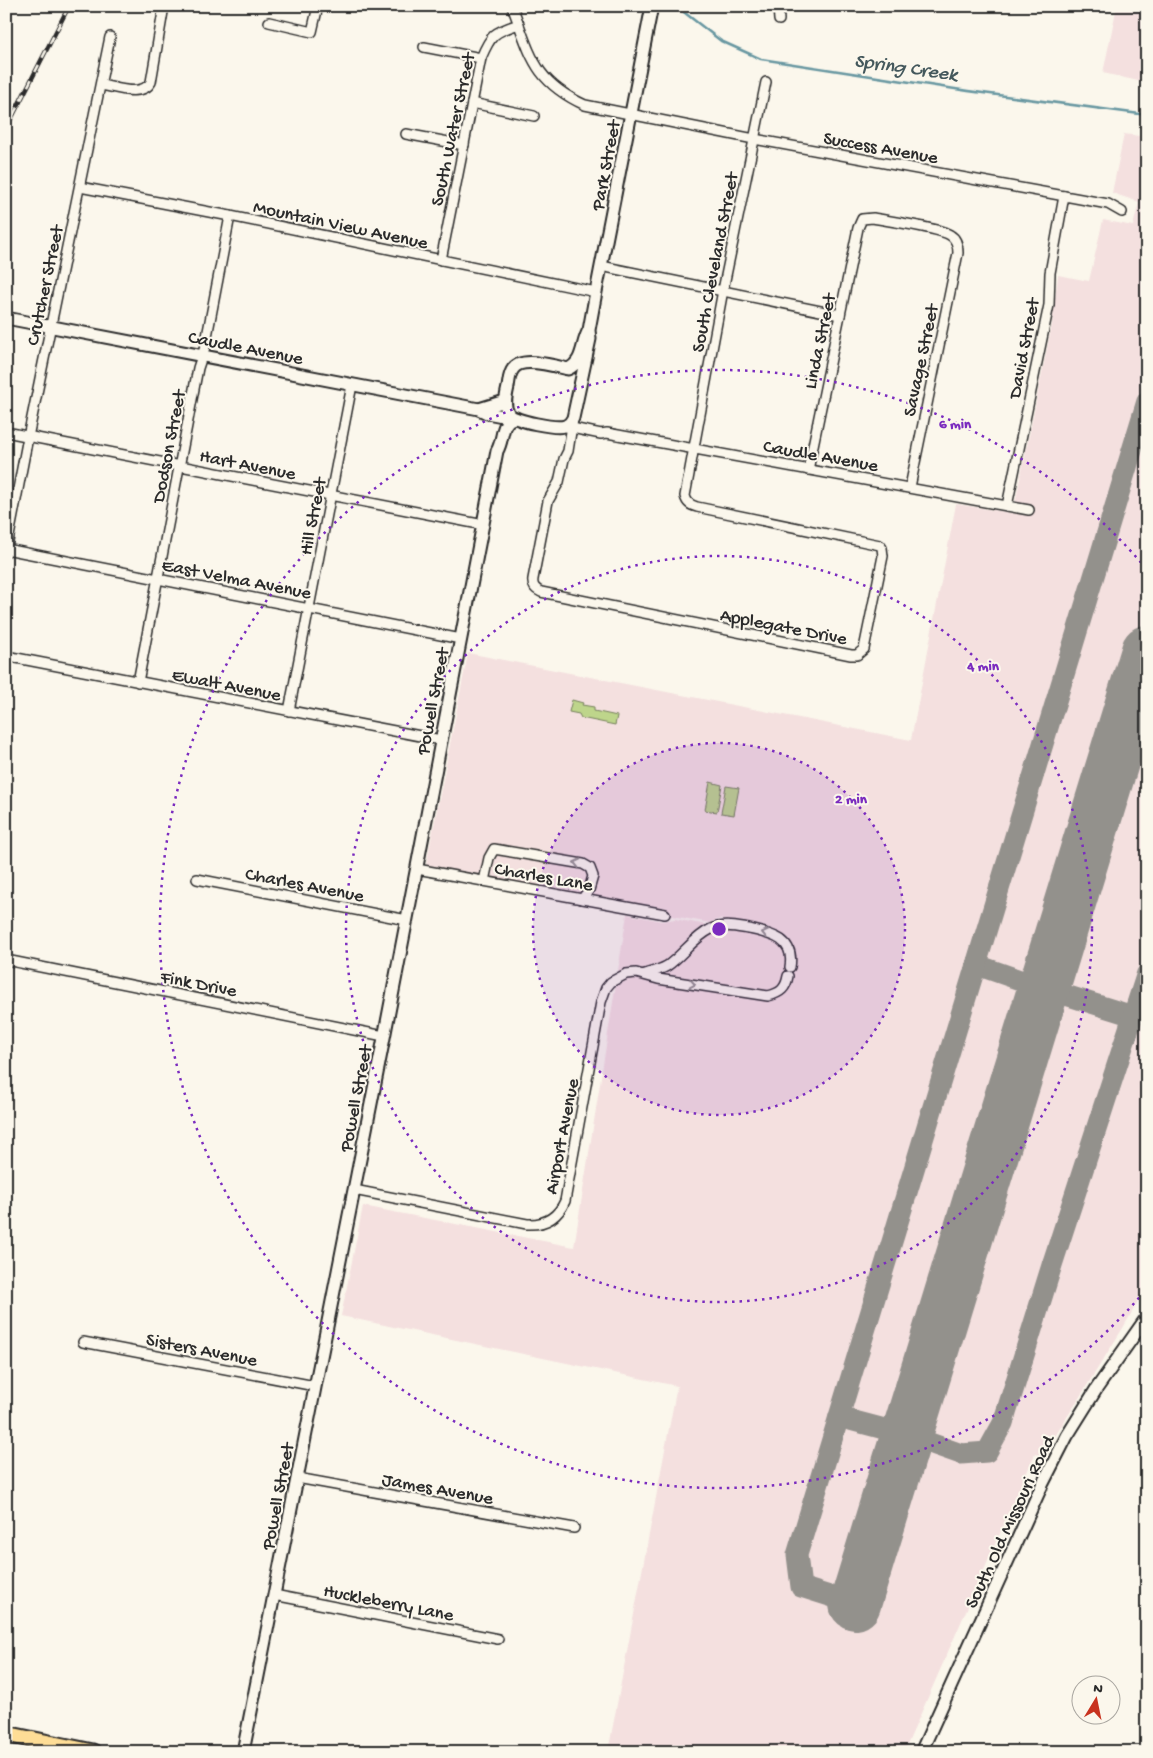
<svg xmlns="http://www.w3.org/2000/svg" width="1153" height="1758" viewBox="0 0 1153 1758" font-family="'Gochi Hand',sans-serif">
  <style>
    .built { fill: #f4e0df }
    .green { fill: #bed58b; stroke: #74805b }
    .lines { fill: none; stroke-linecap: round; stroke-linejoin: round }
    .stream { stroke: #6897a1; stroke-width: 2.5 }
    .taxiway { stroke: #93918c; stroke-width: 21 }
    .runway { stroke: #93918c; stroke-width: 52 }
    .street-casing { stroke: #2b2b2b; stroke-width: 12 }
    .secondary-casing { stroke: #2b2b2b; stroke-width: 15 }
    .highway-casing { stroke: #2b2b2b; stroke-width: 19 }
    .street { stroke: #fbf7ec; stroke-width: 9 }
    .secondary { stroke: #fbf7ec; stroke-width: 11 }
    .highway { stroke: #fedd96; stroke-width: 15 }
    .rail-casing { stroke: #2b2b2b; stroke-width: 4.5 }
    .rail { stroke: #fbf7ec; stroke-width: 2.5; stroke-dasharray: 8; stroke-linecap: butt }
    .oneway { stroke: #93918c }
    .ring { fill: none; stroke: #7b2cbf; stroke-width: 2.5; stroke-dasharray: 2.5 5 }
    .labels { text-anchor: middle; stroke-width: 4; stroke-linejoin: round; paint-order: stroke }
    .street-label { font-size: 19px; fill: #2b2b2b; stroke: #fbf7ec }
    .water-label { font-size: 20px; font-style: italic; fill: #44585c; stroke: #fbf7ec }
    .centre { fill: #7b2cbf; stroke: #fbf7ec; stroke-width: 2.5 }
    .ring-label { font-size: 15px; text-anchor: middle; font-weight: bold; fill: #7b2cbf; stroke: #fbf7ec; stroke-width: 4; stroke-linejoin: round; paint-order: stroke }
  </style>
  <rect width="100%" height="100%" fill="#fbf7ec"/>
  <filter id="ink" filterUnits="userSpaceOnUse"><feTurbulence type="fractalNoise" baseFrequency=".02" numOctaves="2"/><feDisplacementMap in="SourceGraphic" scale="10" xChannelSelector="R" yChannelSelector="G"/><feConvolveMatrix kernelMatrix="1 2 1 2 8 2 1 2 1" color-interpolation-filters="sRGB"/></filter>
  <g filter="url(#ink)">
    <g class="built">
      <path d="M1117,6H1147V83L1103,73Z"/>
      <path d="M1124,134L1147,137V1285L1123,1328L1042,1457L1035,1454L904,1752H608L677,1386L341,1316L363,1206L574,1247L627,914L662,921L675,919L712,926L721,922L722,918L710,923L425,870L468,653L911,740L956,504L1013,513L1052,324L1058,275L1089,281L1103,220L1133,226L1139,202L1112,193Z"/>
    </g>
    <g class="green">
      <path d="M572,700L583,703L582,705L594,707V711L617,716L615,725L581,718L579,714L569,712Z"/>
      <path d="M710,782L722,785L717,812L705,810Z"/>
      <path d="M726,786L739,788L734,815L721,813Z"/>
    </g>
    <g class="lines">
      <path class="stream" d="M676,6L721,41L761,59L968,91L1147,115"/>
      <g class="taxiway">
        <path d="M977,965L1043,988L1133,1016"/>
        <path d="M839,1417L907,1435L961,1454L987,1452L1003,1423L1052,1265L1147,973"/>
        <path d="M855,1604L801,1587L797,1555L1147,401"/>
      </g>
      <path class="runway" d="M855,1604L1147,651"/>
      <defs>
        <g id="street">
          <path d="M512,6C531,55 533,81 585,105L754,139L1108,204L1122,212"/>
          <path d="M778,6L779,20"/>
          <path d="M269,22L312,32L318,6"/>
          <path d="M424,47L481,58"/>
          <path d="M101,85C115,87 142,98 151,82L164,6"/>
          <path d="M472,103L534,116"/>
          <path d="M406,134L464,145"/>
          <path d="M80,187L230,216L596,292"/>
          <path d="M441,260L481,58C491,34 494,32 519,24"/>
          <path d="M601,266L840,315"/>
          <path d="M573,419L568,451L564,459L559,482L548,501L533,579C532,586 535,589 541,592L851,655H857L864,649L883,556L882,548L880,545L697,507C690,505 687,503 685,496L723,290L766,82"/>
          <path d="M567,427L601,434L607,433L1029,510"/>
          <path d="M6,432L484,525"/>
          <path d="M808,470L858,228L862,219L873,218C888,221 940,228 950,235C957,239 958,246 958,253L910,487"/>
          <path d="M1007,506L1049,305L1050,273L1064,196"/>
          <path d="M6,549L461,639"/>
          <path d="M6,552L28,437L110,37"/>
          <path d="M6,656L441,740"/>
          <path d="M138,682L198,368L205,347L230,216"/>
          <path d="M289,711L352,385"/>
          <path d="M417,869L665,914"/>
          <path d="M197,879L407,920"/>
          <path d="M484,881L489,858L494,849L583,864L590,868L593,876L589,890L582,899"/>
          <path d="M6,960L384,1036"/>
          <path d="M645,974C652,972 660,970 667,966C682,956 694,937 711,929C723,924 736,927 749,929C771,934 795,938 790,967"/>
          <path d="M354,1190L527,1224C545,1225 558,1217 565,1201L601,1002L606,988L611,982L626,974L636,973L658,979L768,996C781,993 786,988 788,976"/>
          <path d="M83,1342L315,1386"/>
          <path d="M297,1478L574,1528"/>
          <path d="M274,1595L498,1639"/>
        </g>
        <g id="secondary">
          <path d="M6,318L479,409L487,413L513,418"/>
          <path d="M589,330C581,343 584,362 568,369C555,366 521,356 513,369C509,374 509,382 508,387C506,396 503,407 509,414C515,421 556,429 565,426C568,425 571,422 573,418L590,339L589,330L596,292L652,6"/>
          <path d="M479,409L505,401"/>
          <path d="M243,1752L383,1043L497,451C504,440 500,423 513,418"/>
          <path d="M921,1752L1043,1483L1067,1436L1097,1388L1147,1317"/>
        </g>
        <path id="highway" d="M6,1734L93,1752"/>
      </defs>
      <use href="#street" class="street-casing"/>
      <use href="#secondary" class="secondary-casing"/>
      <use href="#highway" class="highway-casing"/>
      <use href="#street" class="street"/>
      <use href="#secondary" class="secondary"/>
      <use href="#highway" class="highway"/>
      <defs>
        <path id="rail" d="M6,129L69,6"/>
      </defs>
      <use href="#rail" class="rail-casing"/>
      <use href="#rail" class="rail"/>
    </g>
    <defs><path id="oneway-chevron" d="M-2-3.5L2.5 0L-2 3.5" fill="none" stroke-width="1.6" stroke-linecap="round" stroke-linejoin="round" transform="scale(1.25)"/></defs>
    <g class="oneway">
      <use href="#oneway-chevron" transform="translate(577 863) rotate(-167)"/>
      <use href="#oneway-chevron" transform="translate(765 933) rotate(-167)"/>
      <use href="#oneway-chevron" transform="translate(692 984) rotate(10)"/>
    </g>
  </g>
  <circle cx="719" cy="929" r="186" fill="#7b2cbf" fill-opacity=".12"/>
  <g class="ring">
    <circle cx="719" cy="929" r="186"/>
    <circle cx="719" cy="929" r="373"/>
    <path d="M1144 1292A559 559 0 1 1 1144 566"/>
  </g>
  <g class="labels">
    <g class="street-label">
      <text transform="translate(451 129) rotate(-78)" y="7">South Water Street</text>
      <text transform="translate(881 146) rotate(10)" y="7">Success Avenue</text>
      <text transform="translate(604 165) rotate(-79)" y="7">Park Street</text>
      <text transform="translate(341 223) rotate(12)" y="7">Mountain View Avenue</text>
      <text transform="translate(713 262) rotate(-79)" y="7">South Cleveland Street</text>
      <text transform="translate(43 285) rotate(-78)" y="7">Crutcher Street</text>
      <text transform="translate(818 341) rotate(-78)" y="7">Linda Street</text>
      <text transform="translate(246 346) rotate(11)" y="7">Caudle Avenue</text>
      <text transform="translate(1022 348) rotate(-79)" y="7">David Street</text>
      <text transform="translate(919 360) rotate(-78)" y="7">Savage Street</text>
      <text transform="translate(167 446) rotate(-79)" y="7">Dodson Street</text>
      <text transform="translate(821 454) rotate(10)" y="7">Caudle Avenue</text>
      <text transform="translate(248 463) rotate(11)" y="7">Hart Avenue</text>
      <text transform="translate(311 516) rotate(-79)" y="7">Hill Street</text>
      <text transform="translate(237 577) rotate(11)" y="7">East Velma Avenue</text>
      <text transform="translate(784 625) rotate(11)" y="7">Applegate Drive</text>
      <text transform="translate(227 683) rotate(11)" y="7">Ewalt Avenue</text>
      <text transform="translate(431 701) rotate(-79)" y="7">Powell Street</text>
      <text transform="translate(544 875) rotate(10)" y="7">Charles Lane</text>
      <text transform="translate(305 883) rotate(11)" y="7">Charles Avenue</text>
      <text transform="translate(199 982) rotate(11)" y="7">Fink Drive</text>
      <text transform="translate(354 1098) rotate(-79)" y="7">Powell Street</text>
      <text transform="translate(560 1136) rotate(-79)" y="7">Airport Avenue</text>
      <text transform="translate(202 1348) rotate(11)" y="7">Sisters Avenue</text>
      <text transform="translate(438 1487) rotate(10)" y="7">James Avenue</text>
      <text transform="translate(276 1496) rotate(-79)" y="7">Powell Street</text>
      <text transform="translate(1008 1521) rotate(-65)" y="7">South Old Missouri Road</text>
      <text transform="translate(389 1601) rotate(11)" y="7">Huckleberry Lane</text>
    </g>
    <g class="water-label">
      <text transform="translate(906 66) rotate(8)" y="7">Spring Creek</text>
    </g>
  </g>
  <circle cx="719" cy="929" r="8" class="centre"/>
  <g class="ring-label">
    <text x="955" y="428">6 min</text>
    <text x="983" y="670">4 min</text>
    <text x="851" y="803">2 min</text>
  </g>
  <rect width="1153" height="1758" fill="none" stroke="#fbf7ec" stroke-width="25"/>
  <rect x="12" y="12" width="1128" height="1733" fill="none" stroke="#2b2b2b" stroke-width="2" filter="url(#ink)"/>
  <g transform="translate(1096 1700) rotate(10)"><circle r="24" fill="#fbf7ec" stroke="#a8a59f"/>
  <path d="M0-4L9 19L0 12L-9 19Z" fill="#c8321e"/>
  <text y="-8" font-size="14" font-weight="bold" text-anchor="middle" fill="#2b2b2b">N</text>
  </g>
</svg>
